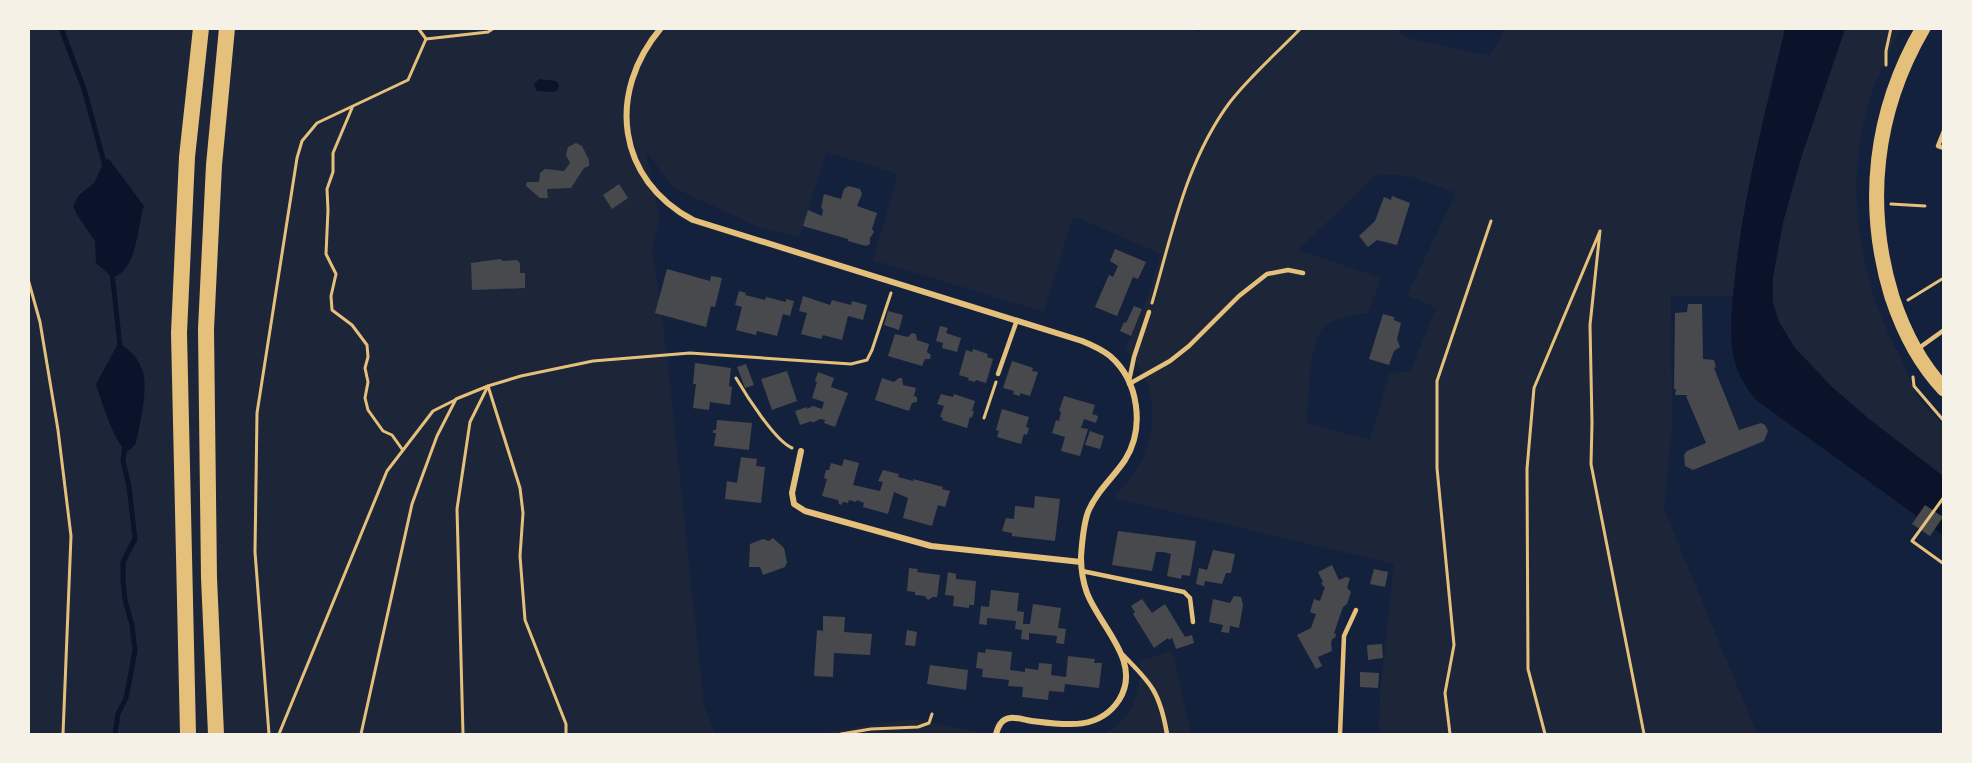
<svg xmlns="http://www.w3.org/2000/svg" width="1972" height="763" viewBox="0 0 1972 763" font-family="Quicksand,sans-serif">
  <style>
    .green { fill: #1d2539; fill-rule: evenodd }
    .water { fill: #0b132b }
    .lines { fill: none; stroke-linecap: round; stroke-linejoin: round }
    .stream { stroke: #0b132b; stroke-width: 5 }
    .building { fill: #48494c }
    .path { stroke: #e5c07b; stroke-width: 3 }
    .service { stroke: #e5c07b; stroke-width: 4.5 }
    .minor { stroke: #e5c07b; stroke-width: 6 }
    .primary { stroke: #e5c07b; stroke-width: 15 }
    .trunk { stroke: #e5c07b; stroke-width: 16 }
  </style>
  <rect width="100%" height="100%" fill="#14213d"/>
  <g class="green">
    <path d="M1189,28L1199,33L1202,28H1395L1407,38L1490,56L1505,29H1785C1764,117 1741,205 1733,296H1671L1672,424L1664,509L1757,734H1379L1380,695L1394,564L1114,498C1124,486 1135,474 1142,461C1155,435 1156,397 1142,371C1137,363 1130,356 1125,349C1141,319 1151,287 1161,254L1073,216L1044,312L873,260L898,174L826,152L800,237L756,226L672,187L645,149L660,218L652,247L667,357L704,705L715,734H29L28,29ZM1377,174L1410,176L1456,193L1407,295L1436,308L1410,371L1390,373L1370,440L1307,423C1309,400 1308,343 1324,327C1333,318 1356,314 1368,313L1381,278L1298,250Z"/>
    <path d="M1845,29H1900C1887,56 1873,84 1866,113C1845,197 1860,281 1900,357C1905,366 1908,376 1912,386C1917,400 1933,414 1943,425V476L1869,419L1832,387L1795,348L1779,322L1773,303V277L1783,223L1802,155Z"/>
    <path d="M1172,650L1191,734H1100C1132,726 1141,690 1141,661Z"/>
    <path d="M911,719L979,732L978,734H813Z"/>
  </g>
  <g class="water">
    <path d="M1785,29H1845L1802,155L1783,222L1773,277V303L1779,322L1795,348L1832,387L1869,419L1943,476V535L1756,400C1748,390 1742,381 1737,369C1728,343 1731,313 1734,287C1742,200 1765,114 1785,29Z"/>
    <path d="M539,79L556,81L559,85L558,90L553,92L537,91L534,84Z"/>
    <path d="M109,159L144,206C137,227 137,273 112,277L96,263L95,241L77,215L73,206L78,196L94,183L105,160Z"/>
    <path d="M119,342C127,349 137,356 141,367C150,384 140,424 136,443L131,449L127,451C114,443 101,400 96,384Z"/>
  </g>
  <g class="lines">
    <g class="stream">
      <path d="M61,28L84,89L105,166"/>
      <path d="M112,272L120,346"/>
      <path d="M115,734L118,714L126,698L135,651L132,625L125,600L123,581V562L135,539L129,486L123,461L125,445"/>
    </g>
  </g>
  <g class="building">
    <path d="M576,143L582,146L589,160V166L584,168L571,188L547,189L548,198H540L526,186L527,182H539L540,173L545,169L564,171L570,163L566,155L568,147Z"/>
    <path d="M619,184L628,198L612,209L603,195Z"/>
    <path d="M848,186L860,189L862,194L857,206L877,213L872,229L874,232L870,238V244L866,246L848,241V239L803,226L808,210L822,216L823,209L821,208L824,194L841,199L844,189Z"/>
    <path d="M1392,196L1410,203L1397,245L1377,240L1368,247L1359,236L1375,221L1384,197L1391,200Z"/>
    <path d="M1115,249L1146,262L1138,279L1133,277L1117,316L1095,307L1109,275L1113,277L1118,266L1110,261Z"/>
    <path d="M500,259L503,261L517,260L520,263V273H525V288L472,290L471,263Z"/>
    <path d="M667,269L710,281L711,276L722,278L715,307L711,306L706,327L655,313Z"/>
    <path d="M739,291L746,293L745,295L765,300L766,297L786,302V299L794,301L790,316L783,314L777,336L757,331L756,335L736,330L742,307L735,305Z"/>
    <path d="M803,296L830,305L832,300L851,305L852,301L867,305L863,320L848,316L842,340L823,335L821,339L801,334L807,313L799,311Z"/>
    <path d="M1688,304H1702L1703,359L1714,360L1716,367L1714,368L1739,430L1761,423L1765,425L1768,431L1764,441L1693,470L1685,466L1684,455L1687,451L1706,443L1686,396L1688,395H1675L1676,389H1674L1675,313L1687,312Z"/>
    <path d="M1134,306L1142,309L1131,336L1120,331L1124,322L1126,323Z"/>
    <path d="M888,311L903,315L899,330L884,325Z"/>
    <path d="M1383,314L1394,317V320L1401,323L1397,339L1400,347L1394,351L1389,365L1369,359Z"/>
    <path d="M940,326L948,328L946,333L961,338L957,352L942,348L943,343L936,341Z"/>
    <path d="M912,333L916,334L917,340L929,344L927,352L931,355L930,359H925L922,366L888,356L895,334L908,337Z"/>
    <path d="M973,349L988,354L987,357L993,359L986,383L976,380L975,382L968,380L969,378L959,375L966,350L972,352Z"/>
    <path d="M1012,361L1033,368L1032,371L1038,372L1030,396L1020,393V396L1013,394L1014,391L1003,388Z"/>
    <path d="M695,363L731,368L729,386L732,387L730,405L710,402L709,410L693,408L696,384H693Z"/>
    <path d="M746,364L754,385L745,388L737,367Z"/>
    <path d="M787,371L797,401L772,410L761,379Z"/>
    <path d="M818,372L834,378L831,387L848,393L835,427L824,423L825,420L820,419L812,423V421L800,425L795,411L807,407V409L813,406L822,409L824,402L812,398L817,382L815,381Z"/>
    <path d="M882,378L894,382L899,378H902L903,385L916,388L914,396L917,397V402L912,403L909,411L875,400Z"/>
    <path d="M941,394L953,397L954,394L975,401L972,411H974L972,418L970,417L967,428L942,420L943,418L940,417L944,406L937,404Z"/>
    <path d="M1064,396L1095,405L1092,414L1098,416L1096,423L1084,419L1081,428L1088,429L1080,456L1061,451L1065,437L1052,433L1056,420L1059,421L1061,412L1059,411Z"/>
    <path d="M1002,409L1029,417L1026,427L1029,428L1027,435L1024,434L1021,444L997,437L999,431L996,430Z"/>
    <path d="M717,420L752,423L749,450L714,446L716,433H713V430H716Z"/>
    <path d="M1090,431L1104,436L1100,449L1085,445Z"/>
    <path d="M741,457L757,459L756,466L765,467L761,503L725,499L727,481L737,483Z"/>
    <path d="M844,459L859,463L853,485L880,491L883,482L878,481L883,470L899,474L898,477L913,481V479L943,487L942,489L950,491L945,507L938,505L932,526L903,518L908,498L894,492L888,514L863,507L864,503L857,500L856,502L849,500L848,503L843,502L841,505L839,504L838,500L822,496L827,479L824,478L826,470H829L831,463L842,466Z"/>
    <path d="M1035,496L1060,499L1055,541L1012,536V533L1002,531L1006,518L1014,519L1015,506L1034,508Z"/>
    <path d="M1925,505L1943,517L1930,536L1912,524Z"/>
    <path d="M1118,531L1196,541L1190,576L1182,575L1181,579L1167,576L1171,554L1163,552H1156L1152,571L1112,565Z"/>
    <path d="M773,538L784,548L787,562L785,567L763,575L760,567H749L750,544L763,539L769,541Z"/>
    <path d="M1213,550L1235,554L1231,573H1226L1222,584L1205,581L1204,586L1196,584L1199,568L1207,570Z"/>
    <path d="M1332,565L1339,580L1346,577L1350,578L1347,588L1351,592L1347,604L1343,607L1334,633L1336,634L1335,638H1333L1331,643L1332,651L1318,657L1322,666L1316,669L1297,635L1311,628L1316,614L1310,612L1314,599L1320,601L1325,587H1324L1321,583L1323,582L1318,572Z"/>
    <path d="M909,568L918,569L917,572L940,575L937,597H933L928,600L925,596L915,595V592L907,591Z"/>
    <path d="M1374,569L1388,572L1385,587L1370,584Z"/>
    <path d="M948,572L956,574V579L976,581L974,605H969V608L953,606L954,596L945,595Z"/>
    <path d="M991,590L1019,593L1017,611L1024,612L1023,624H1030L1033,604L1061,608L1058,628L1066,629L1064,644L1056,643L1057,636L1029,633V640L1021,639L1022,630L1015,629L1016,621L987,618V625L979,624L981,606L989,607Z"/>
    <path d="M1234,596L1241,597L1243,605L1239,628L1230,626L1229,633L1221,632L1223,625L1209,622L1213,599L1230,603Z"/>
    <path d="M1142,599L1152,613L1165,604L1185,637L1192,635L1194,643L1176,649L1172,638L1169,640L1168,638L1154,648L1133,614L1135,612L1131,606Z"/>
    <path d="M823,616L845,617L844,632L872,634L870,655L834,653L833,677L814,676L817,630L823,631Z"/>
    <path d="M907,630L917,632L915,646L905,645Z"/>
    <path d="M1382,644L1383,658L1368,660L1367,645Z"/>
    <path d="M986,649L1012,652L1010,670L1025,672V668L1038,670L1039,663L1052,664L1051,675L1066,677L1068,656L1095,659L1094,663H1102L1099,688L1065,684L1064,692L1049,691L1048,700L1022,697L1023,687L1008,686L1009,680L982,677L983,669L976,668L978,652L985,653Z"/>
    <path d="M930,665L968,670L966,690L927,684Z"/>
    <path d="M1360,672L1379,673L1378,688L1360,687Z"/>
  </g>
  <g class="lines">
    <g class="path">
      <path d="M418,28L426,39"/>
      <path d="M426,39L488,32L494,28"/>
      <path d="M1886,65V51L1891,28"/>
      <path d="M352,108L333,153V172L327,189L328,210L326,254L336,274L331,296L332,310L352,325L367,345L368,357L365,368L368,382L365,398L368,410L383,431L392,435L402,449"/>
      <path d="M1891,204L1925,206"/>
      <path d="M28,279L40,322L58,430L71,536L63,734"/>
      <path d="M1908,300L1942,279"/>
      <path d="M1152,303C1172,234 1186,161 1230,102C1250,76 1278,52 1301,28"/>
      <path d="M1913,377L1914,386L1944,421"/>
      <path d="M736,378C746,395 775,441 792,448"/>
      <path d="M984,418L996,382"/>
      <path d="M1944,497L1912,541L1944,564"/>
      <path d="M269,734L255,552L257,413L297,158L302,141L317,123L408,80L426,39"/>
      <path d="M279,734L387,471L433,411L455,400"/>
      <path d="M361,734L412,504L437,436L456,399L488,386L520,488L523,513L520,556L525,620L566,724V734"/>
      <path d="M463,734L457,509L470,422L488,386L521,376L593,361L690,353L851,364L867,360L872,350L891,293"/>
      <path d="M841,734L871,729L918,727L929,723L932,714"/>
      <path d="M1450,734L1445,693L1454,645L1437,468V381L1491,221"/>
      <path d="M1545,734L1528,669L1527,469L1534,388L1600,231L1590,325L1592,423L1591,464L1644,734"/>
    </g>
    <g class="service">
      <path d="M1944,131L1938,146L1944,148"/>
      <path d="M1919,348L1944,330"/>
      <path d="M998,374L1017,320"/>
      <path d="M1129,381L1134,357L1149,312"/>
      <path d="M1129,384L1170,361L1189,346L1239,296L1267,274L1288,270L1303,273"/>
      <path d="M1082,571L1184,592L1190,598L1193,622"/>
      <path d="M1123,655C1152,684 1160,693 1167,734"/>
      <path d="M1340,734L1344,636L1356,610"/>
    </g>
    <g class="minor">
      <path d="M661,28C606,93 617,180 693,220L1082,341C1092,345 1101,349 1110,356C1139,381 1145,428 1125,460C1113,478 1096,492 1088,512C1083,526 1082,542 1081,557C1081,569 1083,582 1087,593C1100,627 1143,662 1119,700C1099,731 1064,725 1032,721C1025,720 1016,717 1010,718C1001,719 998,727 996,734"/>
      <path d="M801,451L792,493L794,504L805,511L931,546L1081,562"/>
    </g>
    <path class="primary" d="M1923,28C1874,112 1864,206 1892,297C1903,330 1920,364 1944,389"/>
    <g class="trunk">
      <path d="M188,734L179,333L187,157L201,28"/>
      <path d="M216,734L209,578L206,329L214,165L227,28"/>
    </g>
  </g>
  <rect width="1972" height="763" fill="none" stroke="#f6f1e7" stroke-width="60"/>
</svg>
